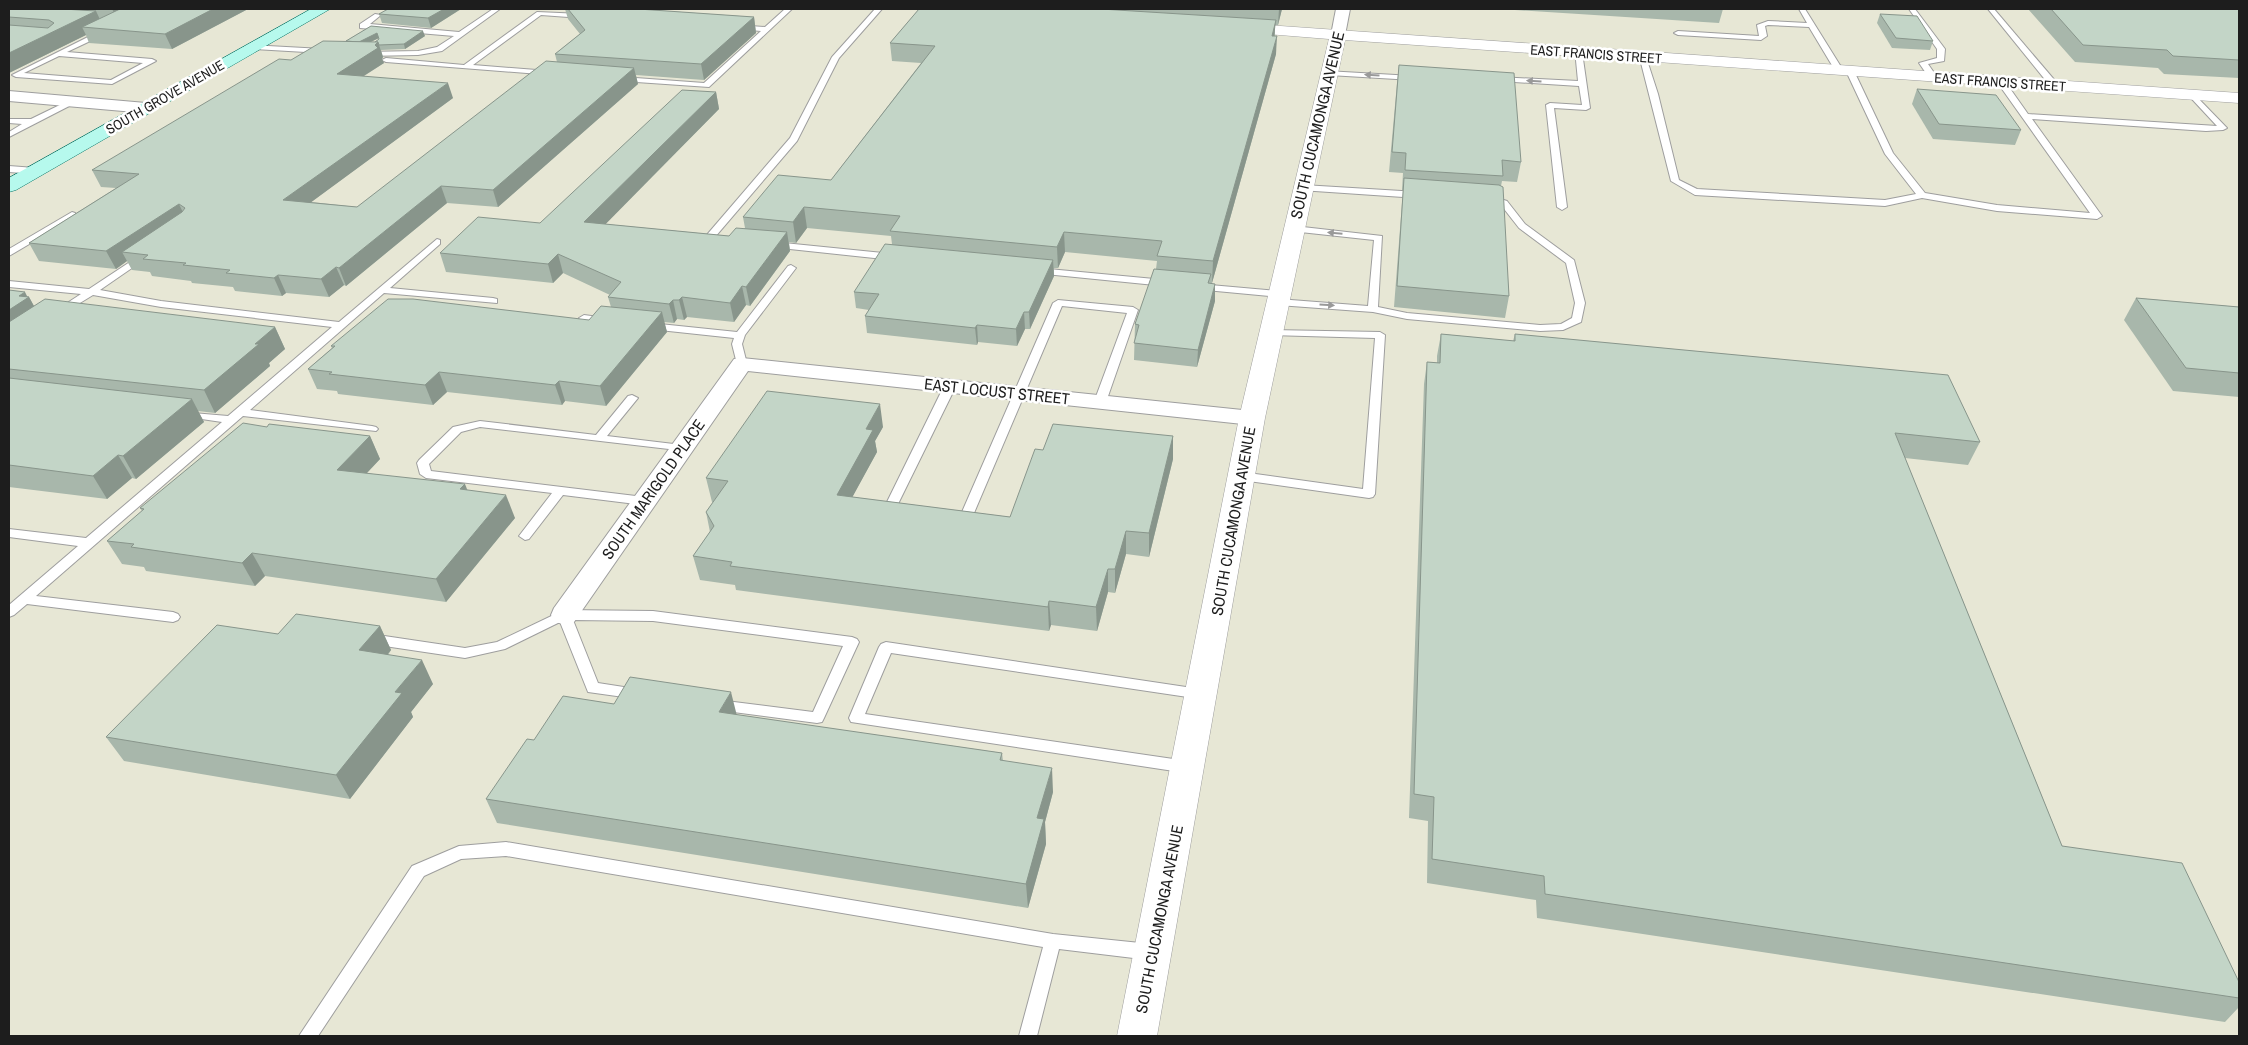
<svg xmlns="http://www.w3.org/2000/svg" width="2248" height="1045" viewBox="0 0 2248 1045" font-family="'Archivo Narrow',sans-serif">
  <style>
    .industrial { fill: #e7e7d5 }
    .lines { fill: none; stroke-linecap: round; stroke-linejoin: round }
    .service-casing { stroke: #9e9e9e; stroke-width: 2 }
    .minor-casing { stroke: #9e9e9e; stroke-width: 2 }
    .tertiary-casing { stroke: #9e9e9e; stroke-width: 1 }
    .secondary-casing { stroke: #057366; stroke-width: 1 }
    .service { fill: #fff; fill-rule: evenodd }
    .minor { fill: #fff; fill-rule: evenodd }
    .tertiary { fill: #fff; fill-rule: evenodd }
    .secondary { fill: #b6f9ed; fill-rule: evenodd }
    .wall { fill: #a8b7ab; fill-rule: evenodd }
    .shaded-wall { fill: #88958b }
    .building { fill: #c3d5c7; stroke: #88958b }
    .oneway { fill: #999 }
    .labels { text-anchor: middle; stroke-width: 5; stroke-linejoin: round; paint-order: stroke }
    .far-street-label { font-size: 14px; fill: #1d1d1d; stroke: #fff }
    .street-label { font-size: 16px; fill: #1d1d1d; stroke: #fff }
  </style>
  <rect width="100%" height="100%" fill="#e3eee8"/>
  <rect class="industrial" x="9" y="9" width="2230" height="1027"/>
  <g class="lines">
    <defs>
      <g id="service">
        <path d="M493,9H500L442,51L418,55L365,56L361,54L365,52L418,51L437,47L454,36L360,28V24L375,14L381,15L370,24L459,32Z"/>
        <path d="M785,9H792L709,87L622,81L618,79L622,77L704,83L761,31L739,29L735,27L736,25L765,27Z"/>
        <path d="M875,9H882L839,58L797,141L715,237L720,238V242L705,241V237L790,138L832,57Z"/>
        <path d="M1799,9H1805L1843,70L1842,72H1836L1809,27L1768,25L1765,26L1767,36L1761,40L1678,35L1674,33L1678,31L1759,36L1757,25L1768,21L1807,23Z"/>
        <path d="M1909,9H1915L1945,49L1944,61L1928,64L1937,77L1936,79H1930L1919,63L1937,58V49Z"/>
        <path d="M1988,9H1994L2057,83V87H2051Z"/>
        <path d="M537,12L582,14L586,16L582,18L541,15L473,65L549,71L553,73L552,75L386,62L382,60L386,58L464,65Z"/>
        <path d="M102,30L106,32L105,34L67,52L152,59L156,61L112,84L16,77L12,75ZM59,56L143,63L111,80L24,73Z"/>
        <path d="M251,45L323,49L327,51L323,53L254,49L250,47Z"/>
        <path d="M1575,50L1582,52L1590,108L1586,110L1554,108L1567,207L1562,210L1557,207L1546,105L1550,103L1582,105L1579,86L1498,81L1494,79L1498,77L1578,81Z"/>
        <path d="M1639,55L1646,57L1658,94L1679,180L1697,189L1885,200L1916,194L1885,154L1846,71L1850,69L1854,71L1893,153L1925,193L1997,205L2090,213L1997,82L1998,80H2004L2028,114L2217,126L2190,97V93H2193L2227,128L2223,130L2206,131L2032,119L2102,216L2097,219L1997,211L1922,198L1885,206L1695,195L1671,181Z"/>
        <path d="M1326,71L1413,76L1417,78L1413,80L1329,75H1326Z"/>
        <path d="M70,100L77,102L9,137V132L22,124L9,123V119H31Z"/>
        <path d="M9,166L35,168L39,171L35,174L9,172Z"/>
        <path d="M1303,185L1418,192L1422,195L1418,198L1300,190L1299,188Z"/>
        <path d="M1491,196L1507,201L1525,224L1574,260L1585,303L1581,322L1563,330L1540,331L1407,319L1373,312L1278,305L1273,302L1278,299L1368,306L1374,240L1291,231L1289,229L1294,226L1382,236L1378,307L1407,313L1540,325L1561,324L1572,318L1575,303L1566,263L1519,228L1501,205L1488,201V197Z"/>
        <path d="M72,212L75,213V217L9,256V249Z"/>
        <path d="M437,239L440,240V244L390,288L493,298L497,299V303L384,293L250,410L372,426L376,427L378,429L376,431L243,416L36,596L173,612L178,614L180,617L178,620L173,622L27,604L14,615L9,617V605L78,546L9,537V529L86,538L222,422L181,416L179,414L181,412L228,416L332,327L161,307L93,295L62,314L57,311L58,309L81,294L9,287V281L89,289L142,254L145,255V259L100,290L161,301L339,322Z"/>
        <path d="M774,242L893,254L898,257L893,260L771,247L769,245Z"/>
        <path d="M791,265L796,268L745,335L742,344L747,364L746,366H738L737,364L732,344L734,338L650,329L645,326L650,323L737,332L788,266Z"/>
        <path d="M1038,268L1165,280L1170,283L1165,286L1035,273V269Z"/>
        <path d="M1199,284L1279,291L1284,294L1279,297L1195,289L1194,287Z"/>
        <path d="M1058,300L1133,307L1138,310L1106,402L1100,405L1094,402L1127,313L1062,306L974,513C969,521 962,528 952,525L950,522C953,518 959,516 962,512L1053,303Z"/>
        <path d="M584,315L606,318L611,321L606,324L580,320L579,318Z"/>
        <path d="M1271,330L1380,332L1385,335L1375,494L1373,497L1369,498L1241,480L1235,476L1241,472L1363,489L1375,338L1267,335V331Z"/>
        <path d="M950,383L956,386L898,504L900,510L905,515L899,519C890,517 888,513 886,504L944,386Z"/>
        <path d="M632,395L638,398L607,436L682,445L688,449L686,451L480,427L461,432L429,464L431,471L644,497L648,498L650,501L648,504L644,505L563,495L529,539L525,540L519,536L552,493L426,478L420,474L417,463L419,460L453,427L480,421L596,435L628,396Z"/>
        <path d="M564,610L653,611L852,637L857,639L859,642L824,718L822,722L817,723L718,710L713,709L711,705L713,701L718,700L813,712L843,646L653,621L573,620L598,683L643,690L645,694L643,698L638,699L588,692L560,622L505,649L465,658L371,644L366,642L364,639L366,636L371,634L465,648L497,642Z"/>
        <path d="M886,642L1206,690L1208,694L1206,698L1201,699L891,653L865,714L1187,761L1192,763L1195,767L1192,771L1187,773L851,722L849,718L879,647L881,644Z"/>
        <path d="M506,842L1053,934L1150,944L1156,947L1159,952L1156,957L1150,960L1059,949L1037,1036H1019L1043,947L506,856L461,859L424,876L318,1036H299L412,866L459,846Z"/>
      </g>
      <g id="minor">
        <path d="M1336,9H1350L1345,35L1338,39L1331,35Z"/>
        <path d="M9,91L146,103L154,108L146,113L9,101Z"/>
        <path d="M742,358L1252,411L1260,413L1263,418L1260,423L1252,425L748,371L574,622L564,624L554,622L551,615L554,608L734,359Z"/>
      </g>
      <path id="tertiary" d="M1237,23L2239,93V103L1345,40L1265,418L1157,1036H1117L1239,418L1329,39L1231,31L1229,28L1231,25Z"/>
      <path id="secondary" d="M311,9H330L16,190L9,192V178Z"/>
    </defs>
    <use href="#service" class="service-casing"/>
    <use href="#minor" class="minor-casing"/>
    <use href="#tertiary" class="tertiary-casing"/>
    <use href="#secondary" class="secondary-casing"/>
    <use href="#service" class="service"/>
    <use href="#minor" class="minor"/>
    <use href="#tertiary" class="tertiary"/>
    <use href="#secondary" class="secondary"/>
  </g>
  <g class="wall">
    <path d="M9,9H248L172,49L89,43L86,35L9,73Z"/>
    <path d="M388,9H461L431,28L382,23L379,14Z"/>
    <path d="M565,9H638L754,17L756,33L704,80L636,75L638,84L498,207L447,203L346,286L344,285L329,297L286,293L282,296L235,291L233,287L192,283L191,281L152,276L150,272L132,270L127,261L116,269L39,261L29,243L116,188L101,187L92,170L291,60L346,41L371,26L425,36L405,49L381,50L383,57L382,59L384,63L364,76L453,98L311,202L357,207L557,62L555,54L580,34L568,19ZM379,38V39L375,42H371Z"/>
    <path d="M919,9H1282L1278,25H1275V36L1276,54L1212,283H1211L1215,301L1197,367L1134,360L1135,324L1156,269L1157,261L1065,252L1058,268H1054V276L1030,329H1025L1017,346L978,342L977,345L867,333L865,316L869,310L856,308L854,292L892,244L891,236L807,228L796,243L789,242L790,251L750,306L746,305L734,322L687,317L684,320L677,319L674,323L664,322L667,332L606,406L565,401L562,405L447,392L433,405L338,394L337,391L317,389L308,369L332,348L331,346L589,320L611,307L608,297L610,295L563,273L553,283L446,272L440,253L540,223L716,92L719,109L605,224L729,236L745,228L743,217L831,180L921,63L892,61L890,43Z"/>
    <path d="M1500,9H1723L1719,23Z"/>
    <path d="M2028,9H2239V78L2164,74L2158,68L2075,62Z"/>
    <path d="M1880,14L1933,41L1930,50L1892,48L1877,23Z"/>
    <path d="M1399,65L1521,162L1517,182L1502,181L1501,186L1509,296L1505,318L1394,307L1403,190H1402L1403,173L1389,172L1397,83Z"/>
    <path d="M1917,89L2021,130L2015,145L1933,139L1912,104Z"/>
    <path d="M9,290L29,297L34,306L275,327L285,349L269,363L270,366L215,413L198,411L204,422L136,479L132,478L107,499L9,487Z"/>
    <path d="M2136,298L2239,307V397L2173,391L2124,320Z"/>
    <path d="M1441,334L1513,341L1515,334L1980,442L1968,465L1905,458L2062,846L2239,982V1007L2225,1022L1537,918L1536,900L1427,883L1428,821L1409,818L1424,384L1427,362L1437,363V356Z"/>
    <path d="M267,427L370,436L380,459L367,473L467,490L515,518L446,602L265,576L255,586L146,571L144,567L122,564L107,541L142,511L140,508Z"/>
    <path d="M883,427L875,441L877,452L852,497L1010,517L1043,450L1173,436V459L1149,557L1126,554L1115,593L1108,592L1097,631L1051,625L1049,631L736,590L735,585L700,580L693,556L710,532L706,512L713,502H712L706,478Z"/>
    <path d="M380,626L391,650L388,655L433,684L411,712L413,717L350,799L124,761L106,737L278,634Z"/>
    <path d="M614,704L737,715L1002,753L1003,761L1053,792L1045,822L1046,844L1028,908L497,823L486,799Z"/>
  </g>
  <g class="shaded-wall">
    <path d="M112,9H140L118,20Z"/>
    <path d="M213,9H248L172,49L165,34Z"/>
    <path d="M444,9H461L431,28L428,18Z"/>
    <path d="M1279,9H1282L1278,25Z"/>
    <path d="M96,11L103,26L82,27L86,35L9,73V53Z"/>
    <path d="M754,17L756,33L704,80L701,64Z"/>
    <path d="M1276,20L1274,38L1272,36Z"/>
    <path d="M423,31L425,36L405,49L404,44Z"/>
    <path d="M377,33L379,38L355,49L353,44Z"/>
    <path d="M1277,36L1276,54L1212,283L1213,261Z"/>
    <path d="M378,42L383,57L382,59L384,63L343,89L337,74L375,45Z"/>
    <path d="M634,68L638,84L498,207L493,190Z"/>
    <path d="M448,83L453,98L291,217L283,200Z"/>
    <path d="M716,92L719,109L589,241L584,222Z"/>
    <path d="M441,186L447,203L346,286L339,268Z"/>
    <path d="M179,204L187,221L122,252L127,261L116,269L106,251Z"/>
    <path d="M804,207L807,228L796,243L793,222Z"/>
    <path d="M787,232L790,251L750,306L746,287Z"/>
    <path d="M1064,232L1065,252L1058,268L1057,247Z"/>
    <path d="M558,254L563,273L553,283L548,264Z"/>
    <path d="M1053,260L1054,276L1030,329L1029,312Z"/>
    <path d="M336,267L344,285L329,297L321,279Z"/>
    <path d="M278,275L286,293L282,296L274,278Z"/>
    <path d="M1215,284V301L1197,367L1198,350Z"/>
    <path d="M742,286L746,305L734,322L730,303Z"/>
    <path d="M25,292L28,298L29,297L41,319L9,341V310L19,296Z"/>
    <path d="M682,297L687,317L684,320L679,300Z"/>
    <path d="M673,300L677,319L674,323L669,304Z"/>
    <path d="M662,312L667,332L606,406L600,386Z"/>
    <path d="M1024,312L1025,329L1017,346L1016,329Z"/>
    <path d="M977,325L978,342L977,345L975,328Z"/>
    <path d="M275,327L285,349L269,363L270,366L215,413L204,390L255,344Z"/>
    <path d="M439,372L447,392L433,405L425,385Z"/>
    <path d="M559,381L565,401L562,405L555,385Z"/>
    <path d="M192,399L204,422L136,479L123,456Z"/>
    <path d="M880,404L883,427L875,441L877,452L841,518L837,495L866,429Z"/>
    <path d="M370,436L380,459L348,493L337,470Z"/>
    <path d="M1173,436V459L1149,557V533Z"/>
    <path d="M118,455L132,478L107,499L93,476Z"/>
    <path d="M465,484L474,507L460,489Z"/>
    <path d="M506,495L515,518L446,602L436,579Z"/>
    <path d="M1126,531V554L1115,593V569Z"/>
    <path d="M252,553L265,576L255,586L242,563Z"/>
    <path d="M1108,569V592L1097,631L1096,607Z"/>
    <path d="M1049,601L1051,625L1049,631L1048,607Z"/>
    <path d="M380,626L391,650L371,674L359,650Z"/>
    <path d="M422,660L433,684L411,712L413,717L350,799L336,775L395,692Z"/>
    <path d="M731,692L737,716L719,712Z"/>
    <path d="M1052,768L1053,792L1045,822L1046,844L1028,908L1026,884L1037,818Z"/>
  </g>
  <g class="building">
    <path d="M9,9H63L96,11L9,53V25L48,28L54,23L49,20L9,17Z"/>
    <path d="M120,9H213L165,34L82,27Z"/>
    <path d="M388,9H444L428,18L379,14Z"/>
    <path d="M568,9H638L754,17L701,64L555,54L585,30Z"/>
    <path d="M919,9H1101L1276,20L1272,36H1277L1213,261L1157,256L1162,241L1064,232L1057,247L890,231L900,216L804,207L793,222L743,217L778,175L831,180L935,46L890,43Z"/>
    <path d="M2051,9H2239V60L2173,56L2167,50L2083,45Z"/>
    <path d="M1880,14L1917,16L1933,41L1896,38Z"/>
    <path d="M371,26L423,31L404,44L379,45L378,42H375L379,39L377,33L359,42L346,41Z"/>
    <path d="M323,41L378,42L375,45L378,48L337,74L448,83L283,200L357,207L546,61L634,68L493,190L441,186L339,268L336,267L321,279L278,275L274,278L226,273L230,270L183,265L186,263L143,259L148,255L122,252L182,212L185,208L179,204L106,251L29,243L139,174L92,170L279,59L291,60Z"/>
    <path d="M1399,65L1514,73L1521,162L1502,160L1503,176L1405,170L1406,153L1392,152Z"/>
    <path d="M1917,89L1996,95L2021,130L1939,124Z"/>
    <path d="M682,90L716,92L584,222L729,236L736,228L787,232L746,287L742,286L730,303L682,297L679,300H673L669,304L608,297L621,282L558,254L548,264L440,253L478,217L540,223Z"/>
    <path d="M1404,178L1499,185L1503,187L1509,296L1397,286Z"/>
    <path d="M885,244L1053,260L1029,312H1024L1016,329L977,325L975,328L865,316L879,294L854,292Z"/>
    <path d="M1154,269L1211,274L1208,283L1215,284L1198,350L1134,343L1139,325L1135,324Z"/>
    <path d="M9,290L25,292L19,296L29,297L9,310Z"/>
    <path d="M2136,298L2239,307V373L2186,368Z"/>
    <path d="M45,299L275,327L255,344H259L204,390L9,369V322Z"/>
    <path d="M388,299H413L589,320L601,306L662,312L600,386L559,381L555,385L439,372L425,385L329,374L332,372L308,369L335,346H331Z"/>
    <path d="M1441,334L1515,341V334L1948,375L1980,442L1895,433L2062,846L2182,863L2239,982V998L1545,894L1544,876L1432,859L1434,797L1414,794L1427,362L1440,363Z"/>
    <path d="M9,378L192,399L123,456L118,455L93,476L9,465Z"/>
    <path d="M767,391L880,404L866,429L873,430L837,495L1010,517L1035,449L1043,450L1053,424L1173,436L1149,533L1126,531L1115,569H1108L1096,607L1049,601L1048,607L730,566L732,562L693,556L714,526L706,512L728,481L706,478Z"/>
    <path d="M243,423L267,427L269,424L370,436L337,470L465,484L460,489L506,495L436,579L252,553L242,563L131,547L134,544L107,541L144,509L140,508Z"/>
    <path d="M296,614L380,626L359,650L422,660L395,692L402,693L336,775L106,737L217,625L278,634Z"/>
    <path d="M630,677L731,692L719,712L1002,753L1000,760L1052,768L1037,818L1044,819L1026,884L486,799L527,739L534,740L563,696L614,704Z"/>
  </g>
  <defs><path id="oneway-solid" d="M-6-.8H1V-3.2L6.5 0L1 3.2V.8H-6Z" transform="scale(1.25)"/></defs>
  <g class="oneway">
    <use href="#oneway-solid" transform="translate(1372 75) rotate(-176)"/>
    <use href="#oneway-solid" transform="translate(1534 81) rotate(-176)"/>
    <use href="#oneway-solid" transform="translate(1335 233) rotate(-175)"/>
    <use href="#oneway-solid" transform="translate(1327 305) rotate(4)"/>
  </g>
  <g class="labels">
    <g class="far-street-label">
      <text transform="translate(1596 54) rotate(4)" y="5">EAST FRANCIS STREET</text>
      <text transform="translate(2000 82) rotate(4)" y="5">EAST FRANCIS STREET</text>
      <text transform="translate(165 97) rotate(-30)" y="5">SOUTH GROVE AVENUE</text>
    </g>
    <g class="street-label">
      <text transform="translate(1317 125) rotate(-77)" y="6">SOUTH CUCAMONGA AVENUE</text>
      <text transform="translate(997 391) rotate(6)" y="6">EAST LOCUST STREET</text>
      <text transform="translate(653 489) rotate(-55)" y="6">SOUTH MARIGOLD PLACE</text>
      <text transform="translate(1233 521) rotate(-80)" y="6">SOUTH CUCAMONGA AVENUE</text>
      <text transform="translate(1159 919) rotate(-79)" y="6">SOUTH CUCAMONGA AVENUE</text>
    </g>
  </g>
  <rect width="2248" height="1045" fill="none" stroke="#1d1d1d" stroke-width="20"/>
</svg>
